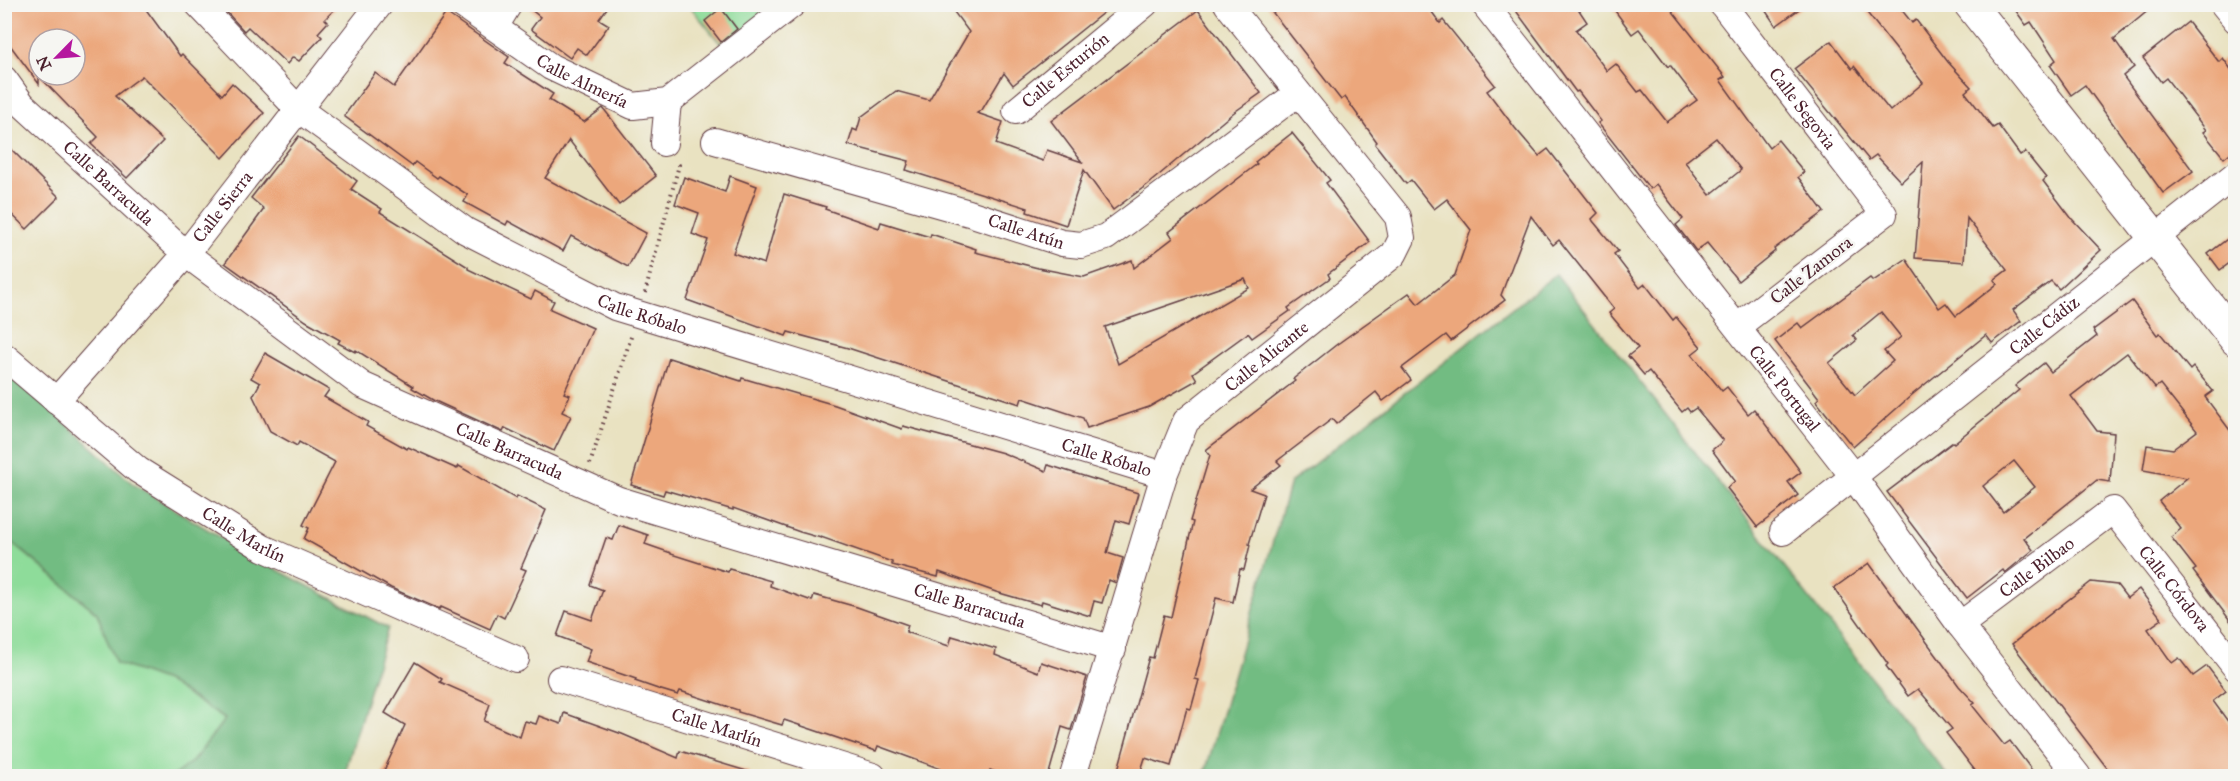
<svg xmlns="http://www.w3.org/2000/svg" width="2240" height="781" viewBox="0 0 2240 781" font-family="'IM FELL Great Primer',serif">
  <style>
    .green { fill: #8edc9a; stroke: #6c7e62; stroke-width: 1.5 }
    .forest { fill: #72bc82; stroke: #5e6e56; stroke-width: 1.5 }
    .building { fill: #eca77c; fill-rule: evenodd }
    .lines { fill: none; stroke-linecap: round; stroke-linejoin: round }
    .minor-casing { stroke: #623c42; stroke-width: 28 }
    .tertiary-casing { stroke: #623c42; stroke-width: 34 }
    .path { stroke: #623c42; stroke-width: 4; stroke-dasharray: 1.5 4.5; stroke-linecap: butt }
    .minor { stroke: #fff; stroke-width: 26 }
    .tertiary { stroke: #fff; stroke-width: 32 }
    .labels { text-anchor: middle; stroke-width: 5; stroke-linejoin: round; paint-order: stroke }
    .street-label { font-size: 18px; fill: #4a1f2b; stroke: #f6f6f2 }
  </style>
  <rect width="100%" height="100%" fill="#f6f6f2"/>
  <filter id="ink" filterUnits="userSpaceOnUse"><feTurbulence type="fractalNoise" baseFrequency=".0167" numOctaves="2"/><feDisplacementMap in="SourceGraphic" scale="12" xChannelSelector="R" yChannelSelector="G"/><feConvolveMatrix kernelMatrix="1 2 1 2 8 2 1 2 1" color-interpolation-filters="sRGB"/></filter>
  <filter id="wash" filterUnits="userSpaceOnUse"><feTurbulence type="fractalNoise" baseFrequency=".008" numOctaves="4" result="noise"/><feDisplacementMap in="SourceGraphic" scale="24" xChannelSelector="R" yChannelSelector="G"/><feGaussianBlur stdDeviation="1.35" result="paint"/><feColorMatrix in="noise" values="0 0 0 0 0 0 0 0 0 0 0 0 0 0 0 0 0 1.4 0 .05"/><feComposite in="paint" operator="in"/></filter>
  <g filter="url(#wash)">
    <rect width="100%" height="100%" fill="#e9e2c1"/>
    <g class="green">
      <path d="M689,5H778L724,48Z"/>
      <path d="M4,536L97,613L116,663L166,681L225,719L193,761L173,776H5Z"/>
    </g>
    <g class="forest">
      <path d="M1556,274L1948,776H1204L1290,483Z"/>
      <path d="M4,367L133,484L253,557L388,628L344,776H173L193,761L225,719L166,681L116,663L97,613L5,536Z"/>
    </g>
    <g id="blocks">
      <g class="building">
        <path d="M4,4H142L180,56L182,54L222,95L232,83L264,113L223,158L142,76L115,96L163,141L127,178L91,144L98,137L39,76V84L4,37ZM39,39H75V75H39Z"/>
        <path d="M219,4H340L325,19L328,22L318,33L322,37L299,61L293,57L287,64L248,27L244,31Z"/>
        <path d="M524,4H610L599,19L609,25L587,55L577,48L570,58L531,29L540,17Z"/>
        <path d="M964,4H1114L1013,85L1004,73L982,110L977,113L1003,122L996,144L1043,161L1047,150L1082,162L1051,121L1198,10L1261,93L1233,113L1147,185L1113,210L1084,170L1066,225L1027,212L1028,208L906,170L909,161L848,145L853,129L857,131L861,117L896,91L929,100L969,32L954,12Z"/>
        <path d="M1266,4H1426L1440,23L1443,20L1495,85L1487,91L1515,128L1539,156L1548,149L1598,213L1592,219L1593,221L1618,251L1614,254L1640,288L1645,284L1673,320L1676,317L1701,347L1692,354L1722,391L1727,387L1748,414L1754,409L1801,472L1788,482L1798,495L1757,527L1727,488L1735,481L1712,450L1723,441L1696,408L1690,412L1687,408L1682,412L1649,371L1644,375L1628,356L1638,348L1609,313L1614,309L1559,240L1553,245L1531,216L1501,295L1505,300L1451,341L1446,335L1402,368L1411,380L1383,401L1376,392L1336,424L1332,419L1277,461L1281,465L1250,489L1264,494L1249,544L1250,545L1244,570L1240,569L1233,602L1216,598L1195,679L1199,680L1191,709L1187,708L1171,766L1145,758L1139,777H1116L1149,657L1153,658L1164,615L1171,617L1193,522L1190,521L1210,455L1206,450L1295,381L1293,379L1336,345L1409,293L1418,304L1455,275L1471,230L1447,199L1434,209L1411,180L1406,184L1375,144L1377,142L1345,97L1341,100Z"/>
        <path d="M1511,4H1575L1587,22L1576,30L1607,71L1616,64L1638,92L1642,90L1667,122L1697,100L1670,65L1668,67L1639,29L1632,34L1610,4H1667L1725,77L1720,80L1769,148L1778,140L1804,172L1798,177L1824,212L1774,249L1775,251L1738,281L1707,243L1696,251L1676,225L1683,219L1656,184L1650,189L1598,123L1601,121L1578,91L1576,92ZM1716,138L1741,170L1710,195L1685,162Z"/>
        <path d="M1761,4H1806L1776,26Z"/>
        <path d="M1860,4H1897L1912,23L1916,20L1948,62L1971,87L1965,92L1993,128L1998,125L2020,155L2025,152L2046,178L2043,181L2072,219L2101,250L2059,289L2051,281L2013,310L2021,321L1992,343L1986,335L1913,394L1853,447L1816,401L1819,398L1775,341L1798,323L1802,328L1870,278L1873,281L1906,259L1939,308L1946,303L1956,316L1997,284L1994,280L2007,270L1967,218L1964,262L1915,258L1923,162L1901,182L1876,155L1869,160L1794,69L1831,41L1852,69L1854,66L1890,111L1923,83ZM1881,312L1901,337L1884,351L1893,361L1855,395L1829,363L1857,340L1853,335Z"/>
        <path d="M2011,4H2156L2114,39L2134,67L2123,76L2193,171L2163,193L2085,85L2071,95L2050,65L2056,60L2031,22L2026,25Z"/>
        <path d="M721,8L737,29L721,42L705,21Z"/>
        <path d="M446,13L509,57L505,63L553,94L549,100L584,122L603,108L656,176L619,205L569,140L545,178L646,233L628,267L571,236L563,251L508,221L506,225L464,202L468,195L439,176L437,178L415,162L412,166L344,116L375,73L394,87Z"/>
        <path d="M2188,22L2219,62L2223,58L2235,75V149L2224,158L2203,132L2206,130L2166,78L2161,82L2143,58Z"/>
        <path d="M1292,133L1330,180L1326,183L1370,242L1328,274L1330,278L1288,308L1290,311L1252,338L1248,333L1193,373L1197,380L1149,407L1087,428L1083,418L1022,398L1020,404L848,348L788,332L786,336L687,300L708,240L692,234L699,213L675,204L684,177L725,192L730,176L757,186L733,253L764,264L784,194L826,207L825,209L879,228L881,222L930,237L931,234L976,249L975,252L1038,268L1084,277L1132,260L1134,268L1173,238L1169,232L1257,164L1255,162ZM1245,279L1249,288L1118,364L1105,327Z"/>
        <path d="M299,136L357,181L351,189L382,209L380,212L468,267V269L531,299L535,291L554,301L550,309L593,328L564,393L570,395L562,412L571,416L554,451L505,428L503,432L433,400L412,388L413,386L356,350L355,352L338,343L340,340L306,321L225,263L264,209L251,198Z"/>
        <path d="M4,142L59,197L27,229L4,207Z"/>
        <path d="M2235,233V259L2220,270L2208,254Z"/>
        <path d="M2132,301L2157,335L2160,333L2190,370L2193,367L2213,391L2205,397L2235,437V627L2193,571L2196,569L2171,537L2181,529L2159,501L2187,478L2143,470L2147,445L2173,449L2197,431L2160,384L2155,388L2127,353L2071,396L2097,431L2114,433L2110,482L2097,480L2024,538L2033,550L2005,573L2003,570L1967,598L1887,492L1953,442L1954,443L2019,390L2015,386L2044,363L2051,372L2097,336L2093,330ZM2014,461L2035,487L2003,512L1983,486Z"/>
        <path d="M265,353L329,390L324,397L368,422L366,426L407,449L408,447L457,469L459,466L516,499L517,496L546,510L521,568L526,570L504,618L497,614L490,629L441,607L439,609L391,588L304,539L309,528L303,525L335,462L299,442L297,446L270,431L253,396L260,383L251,378Z"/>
        <path d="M669,358L741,381L742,378L835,405L902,429L903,426L1003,453L1046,471L1048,465L1138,493L1129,524L1116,520L1107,553L1123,558L1116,583L1109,580L1102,603L1094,601L1090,616L1042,601L1041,605L996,592L939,572L938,577L892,565V562L821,537V538L800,532L733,508V510L665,490L663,495L631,485Z"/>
        <path d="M619,525L648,535L645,544L671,553V554L728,572L729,569L771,581L770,586L812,601L814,595L857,607L908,625L906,632L949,646L952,636L996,649L995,655L1038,672L1041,662L1087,677L1071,730L1062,727L1048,777H1010L990,770L987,777H953L940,772L941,769L878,746L876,751L784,720L782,725L738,712V710L680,691L678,695L658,689L635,681L636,679L586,662L591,649L557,636L566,611L592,620L603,590L590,585L606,538L613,540Z"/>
        <path d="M1869,563L1959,686L1975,703L1972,705L2004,745L2010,741L2037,777H1980L1946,733L1952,729L1918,689L1908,696L1886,666L1888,664L1834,588Z"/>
        <path d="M2091,582L2117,585L2127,598L2139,589L2162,619L2148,629L2172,663L2179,658L2193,676L2207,666L2226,691L2213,701L2235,731V777H2114L2012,644Z"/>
        <path d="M415,662L442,679L440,682L490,704L484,721L520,737L525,721L536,724L539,716L561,724L564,713L622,734L678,758L680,751L750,772L749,777H381L405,725L385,713Z"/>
      </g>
    </g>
  </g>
  <g filter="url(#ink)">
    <use href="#blocks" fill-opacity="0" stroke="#623c42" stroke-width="1.5"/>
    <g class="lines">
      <defs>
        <g id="minor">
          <path id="s1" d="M198,4L297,108L466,231L615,307L1164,475"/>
          <path id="s2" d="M461,4L551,67L633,106L668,102L793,4"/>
          <path id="s3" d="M1484,4L1853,476L1960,625L2078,776"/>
          <path id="s4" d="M1722,4L1884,214L1738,326"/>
          <path d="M2223,4L2236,20"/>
          <path d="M495,27L509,4"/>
          <path id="s5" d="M4,79L22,104L186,254L362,385L619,500L1113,649"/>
          <path id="s6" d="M1016,111L1145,4"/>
          <path id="s7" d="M715,141L969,213L1062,243L1081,245L1106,237L1129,220L1298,93"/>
          <path d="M664,143L668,102"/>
          <path id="s8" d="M4,356L138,470L263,548L516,659"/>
          <path id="s9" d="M56,401L186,254L380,4"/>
          <path id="s10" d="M1783,532L2236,174"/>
          <path id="s11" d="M1960,625L2113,510L2236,668"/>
          <path id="s12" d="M560,679L873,776"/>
          <path id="s13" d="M1073,776L1164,475L1186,421L1394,254L1402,238L1398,217L1227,4"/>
        </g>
        <path id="tertiary" d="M1970,4L2236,340"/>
      </defs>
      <use href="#minor" class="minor-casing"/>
      <use href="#tertiary" class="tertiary-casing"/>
      <g class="path">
        <path d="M645,293L679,165L676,161"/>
        <path d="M590,464L632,334"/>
      </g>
      <use href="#minor" class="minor"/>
      <use href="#tertiary" class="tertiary"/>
    </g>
  </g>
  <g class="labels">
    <g class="street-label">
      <text dy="6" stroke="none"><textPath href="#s6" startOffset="64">Calle Esturión</textPath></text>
      <text dy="6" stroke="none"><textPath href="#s2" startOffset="144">Calle Almería</textPath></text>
      <text dy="6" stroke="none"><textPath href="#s4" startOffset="132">Calle Segovia</textPath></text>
      <text dy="6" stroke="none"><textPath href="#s5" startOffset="148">Calle Barracuda</textPath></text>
      <text dy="6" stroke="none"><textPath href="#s9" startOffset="256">Calle Sierra</textPath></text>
      <text dy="6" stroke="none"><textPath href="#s7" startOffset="324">Calle Atún</textPath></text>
      <text transform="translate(1811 270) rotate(-38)" y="6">Calle Zamora</text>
      <text dy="6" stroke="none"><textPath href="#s1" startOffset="548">Calle Róbalo</textPath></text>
      <text dy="6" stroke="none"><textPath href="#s10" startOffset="333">Calle Cádiz</textPath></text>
      <text dy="6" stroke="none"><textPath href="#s13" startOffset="476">Calle Alicante</textPath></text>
      <text dy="6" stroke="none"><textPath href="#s3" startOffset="488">Calle Portugal</textPath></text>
      <text dy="6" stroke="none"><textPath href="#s5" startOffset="634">Calle Barracuda</textPath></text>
      <text dy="6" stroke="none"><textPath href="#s1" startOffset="1034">Calle Róbalo</textPath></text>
      <text dy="6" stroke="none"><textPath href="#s8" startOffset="300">Calle Marlín</textPath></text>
      <text dy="6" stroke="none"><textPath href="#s11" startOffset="96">Calle Bilbao</textPath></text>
      <text dy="6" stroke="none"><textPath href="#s11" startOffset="291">Calle Córdova</textPath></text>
      <text dy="6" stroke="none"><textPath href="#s5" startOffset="1120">Calle Barracuda</textPath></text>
      <text dy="6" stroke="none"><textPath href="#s12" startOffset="164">Calle Marlín</textPath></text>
    </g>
  </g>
  <rect width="2240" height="781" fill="none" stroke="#f6f6f2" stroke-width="24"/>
  <g transform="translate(57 57) rotate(245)"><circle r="28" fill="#f6f6f2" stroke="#b1a0a2" stroke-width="1.5"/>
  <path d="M0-4.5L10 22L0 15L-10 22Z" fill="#b5179e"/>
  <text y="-9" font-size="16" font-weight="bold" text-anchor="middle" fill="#4a1f2b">N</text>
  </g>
</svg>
